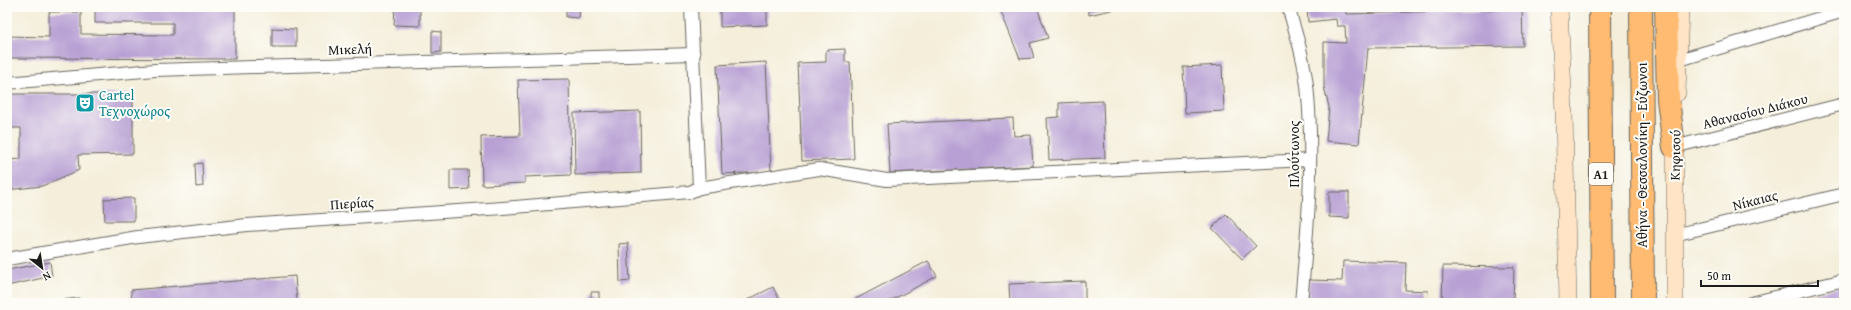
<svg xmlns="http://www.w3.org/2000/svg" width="1851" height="310" viewBox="0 0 1851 310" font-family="'Gentium Book Plus',serif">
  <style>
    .building { fill: #b8a0d4 }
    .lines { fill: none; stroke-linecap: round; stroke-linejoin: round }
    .minor-casing { stroke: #68665e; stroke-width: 14 }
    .secondary-casing { stroke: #68665e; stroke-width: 18 }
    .motorway-casing { stroke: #68665e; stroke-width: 24 }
    .minor { stroke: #fff; stroke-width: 12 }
    .secondary { stroke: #ffe4c6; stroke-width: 17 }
    .motorway { stroke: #ffbb71; stroke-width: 22 }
    .labels { text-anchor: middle; stroke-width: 4; stroke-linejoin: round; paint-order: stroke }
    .shield { fill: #fdfcf7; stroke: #605f5e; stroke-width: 1 }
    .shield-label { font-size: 13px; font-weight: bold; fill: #1c1c1c }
    .street-label { font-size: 14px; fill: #1c1c1c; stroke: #fdfcf7 }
    .culture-label { font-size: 14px; fill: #0d838f; stroke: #fdfcf7; text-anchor: start }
  </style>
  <rect width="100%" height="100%" fill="#fdfcf7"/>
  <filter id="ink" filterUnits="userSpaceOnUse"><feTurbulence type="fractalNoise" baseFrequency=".025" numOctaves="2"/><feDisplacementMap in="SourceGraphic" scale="8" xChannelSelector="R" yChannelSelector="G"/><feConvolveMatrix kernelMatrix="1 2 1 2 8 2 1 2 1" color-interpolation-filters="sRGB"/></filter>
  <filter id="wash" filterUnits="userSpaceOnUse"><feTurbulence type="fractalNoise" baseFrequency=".012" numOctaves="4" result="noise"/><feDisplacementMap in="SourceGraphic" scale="16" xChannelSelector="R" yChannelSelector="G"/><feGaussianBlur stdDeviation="0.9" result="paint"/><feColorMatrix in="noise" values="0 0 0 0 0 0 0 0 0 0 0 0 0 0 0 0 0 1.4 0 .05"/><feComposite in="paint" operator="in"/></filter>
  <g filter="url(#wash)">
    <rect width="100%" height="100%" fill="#f4eeda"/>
    <g id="blocks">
      <g class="building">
        <path d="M95,7H235V59L7,58V36L49,37V12H81V34L173,35V23H95Z"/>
        <path d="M395,7H420V26L394,25Z"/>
        <path d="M566,7H580L579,18L566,17Z"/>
        <path d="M720,7H767V25L720,27Z"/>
        <path d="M999,7H1037L1048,38L1030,43L1034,58L1020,59Z"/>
        <path d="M1088,7H1120V8L1089,15Z"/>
        <path d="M1307,7H1346V14L1515,9H1509V7H1522L1523,46L1368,48L1359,144L1326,141L1329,107L1324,87V42L1346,43L1345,26H1337L1336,19L1308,22Z"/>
        <path d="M272,28L296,29V47H272Z"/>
        <path d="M432,31L441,32V52L432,53Z"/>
        <path d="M845,49V62H850L854,159L802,161L798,63L826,62V50Z"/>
        <path d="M766,62L771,172L722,174L717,65Z"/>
        <path d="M1222,65L1224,111L1185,113L1183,67Z"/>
        <path d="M569,79L571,175L525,177V183L482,185L481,137L520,136L518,80Z"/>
        <path d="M7,94H133V154L78,155L79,170L42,186L7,190V160L21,159V128H7Z"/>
        <path d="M1103,101L1105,158L1049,160L1047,118L1059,117V103Z"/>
        <path d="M640,111L641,173L575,175L574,113Z"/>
        <path d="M1013,118L1014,136L1031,135L1033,166L890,173L887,124Z"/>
        <path d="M202,163L203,186L196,187L195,164Z"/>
        <path d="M450,170H468L469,189L450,190Z"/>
        <path d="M1329,192H1349V218L1329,217Z"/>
        <path d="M134,198V221H105L104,199Z"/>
        <path d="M1226,214L1256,246L1242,259L1212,228Z"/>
        <path d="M628,243L630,281L620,282L619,244Z"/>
        <path d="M928,261L937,276L886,303H848Z"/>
        <path d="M1343,261L1406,263L1405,290L1428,291L1427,303H1308L1309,280L1342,281Z"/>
        <path d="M50,262L52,276L7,286V270Z"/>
        <path d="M1443,266L1514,267L1513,303H1442Z"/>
        <path d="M295,276L297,303H132L131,290Z"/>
        <path d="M1085,281V303H1010L1009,284Z"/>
        <path d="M1844,286V303H1772Z"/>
        <path d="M773,287L781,303H741Z"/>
        <rect x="591" y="292" width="8" height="11"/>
        <path d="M79,298L80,303H43V302Z"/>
      </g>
    </g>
  </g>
  <g filter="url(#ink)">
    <use href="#blocks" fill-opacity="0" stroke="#68665e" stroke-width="1"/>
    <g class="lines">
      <defs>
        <g id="minor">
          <path d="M691,7L699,188"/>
          <path d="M1288,7C1297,36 1306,66 1308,96C1314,165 1307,235 1301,303"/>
          <path d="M1679,60L1844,11"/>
          <path d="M7,83L155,70L694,54"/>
          <path d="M1674,147L1844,104"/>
          <path d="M1674,235L1844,194"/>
          <path d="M7,259L138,237L247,225L503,208L690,192L699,188L819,169L887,180L1309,160"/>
          <path d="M1751,303L1844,280"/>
        </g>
        <g id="secondary">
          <path d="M1559,7L1564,113L1568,303"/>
          <path d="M1677,93L1680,7"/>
          <path d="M1675,135V303"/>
        </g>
        <g id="motorway">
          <path d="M1600,7L1602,303"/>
          <path d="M1641,7L1643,303"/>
          <path d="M1666,7L1668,99L1674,147"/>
        </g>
      </defs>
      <use href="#minor" class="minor-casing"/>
      <use href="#secondary" class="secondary-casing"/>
      <use href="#motorway" class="motorway-casing"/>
      <use href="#minor" class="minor"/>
      <use href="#secondary" class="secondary"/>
      <use href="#motorway" class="motorway"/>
    </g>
  </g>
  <defs>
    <symbol id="theatre-square" viewBox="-11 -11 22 22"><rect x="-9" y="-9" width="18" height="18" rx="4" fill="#0f9aa8" stroke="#fdfcf7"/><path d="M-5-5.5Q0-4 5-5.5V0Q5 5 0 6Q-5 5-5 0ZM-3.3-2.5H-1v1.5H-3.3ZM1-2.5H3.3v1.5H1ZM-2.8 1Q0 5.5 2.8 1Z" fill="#fff"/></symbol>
  </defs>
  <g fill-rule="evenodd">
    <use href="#theatre-square" x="74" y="92" width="22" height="22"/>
  </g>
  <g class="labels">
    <rect class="shield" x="1589" y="163" width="24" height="22" rx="3"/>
    <g class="shield-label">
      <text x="1601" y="179">Α1</text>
    </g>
    <g class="street-label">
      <text transform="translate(350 49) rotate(-2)" y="5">Μικελή</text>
      <text transform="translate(1755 111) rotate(-14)" y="5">Αθανασίου Διάκου</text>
      <text transform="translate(1294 154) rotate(-90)" y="5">Πλούτωνος</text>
      <text transform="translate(1642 155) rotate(-90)" y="5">Αθήνα - Θεσσαλονίκη - Εύζωνοι</text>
      <text transform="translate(1675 155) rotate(-89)" y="5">Κηφισού</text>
      <text transform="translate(1755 200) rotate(-14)" y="5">Νίκαιας</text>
      <text transform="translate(352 203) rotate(-4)" y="5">Πιερίας</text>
    </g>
    <g class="culture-label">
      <text x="99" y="100">Cartel<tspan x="99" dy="16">Τεχνοχώρος</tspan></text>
    </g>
  </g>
  <rect width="1851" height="310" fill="none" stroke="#fdfcf7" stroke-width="24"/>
  <g transform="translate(42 268) rotate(150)" stroke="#fdfcf7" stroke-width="3" paint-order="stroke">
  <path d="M0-3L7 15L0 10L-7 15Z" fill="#1c1c1c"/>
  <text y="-6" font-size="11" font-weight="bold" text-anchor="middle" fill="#1c1c1c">N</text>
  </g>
  <path d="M1701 280v6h117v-6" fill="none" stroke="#1c1c1c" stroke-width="2"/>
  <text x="1707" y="280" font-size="12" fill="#1c1c1c" stroke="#fdfcf7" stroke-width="3" paint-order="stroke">50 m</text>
</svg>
